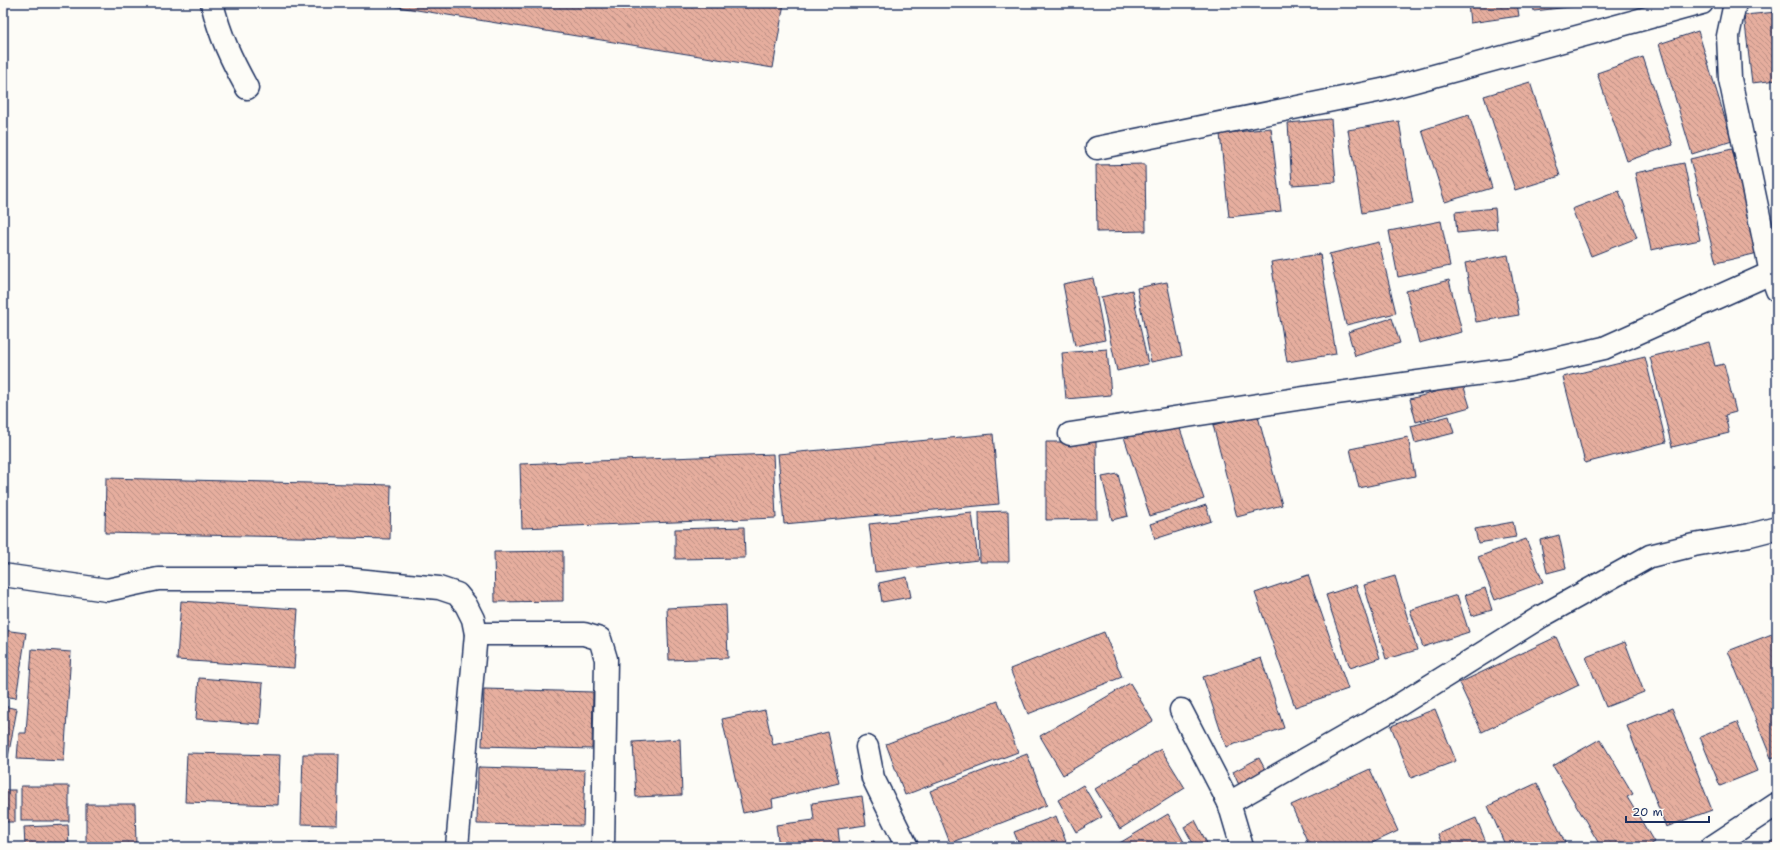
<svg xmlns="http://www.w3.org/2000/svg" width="1780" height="850" viewBox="0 0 1780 850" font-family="'Shantell Sans',sans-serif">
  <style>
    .building { fill: url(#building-back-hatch); stroke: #1b2f5e }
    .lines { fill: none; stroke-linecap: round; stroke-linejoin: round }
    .minor-casing { stroke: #1b2f5e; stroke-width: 25 }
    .minor { stroke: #fdfcf7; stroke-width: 22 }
  </style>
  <defs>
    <pattern id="building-back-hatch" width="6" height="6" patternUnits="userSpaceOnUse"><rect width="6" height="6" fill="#e6ae9e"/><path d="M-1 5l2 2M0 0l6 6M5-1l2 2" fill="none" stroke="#ba8e84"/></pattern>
  </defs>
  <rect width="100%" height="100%" fill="#fdfcf7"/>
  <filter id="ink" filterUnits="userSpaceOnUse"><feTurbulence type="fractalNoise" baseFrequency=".025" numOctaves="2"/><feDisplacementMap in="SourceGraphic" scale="8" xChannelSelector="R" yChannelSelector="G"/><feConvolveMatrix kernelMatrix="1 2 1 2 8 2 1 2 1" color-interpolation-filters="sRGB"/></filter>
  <g filter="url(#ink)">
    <g class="building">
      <path d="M374,3H784L773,68Z"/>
      <path d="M1468,3H1517L1519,16L1470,23Z"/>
      <path d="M1533,3H1578V6L1534,11Z"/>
      <path d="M1777,12V80L1752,83L1744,15Z"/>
      <path d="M1698,31L1732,141L1692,154L1659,44Z"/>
      <path d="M1643,57L1673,145L1627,161L1597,73Z"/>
      <path d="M1530,82L1560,176L1515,190L1484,96Z"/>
      <path d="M1469,115L1492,188L1445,202L1422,130Z"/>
      <path d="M1331,119L1336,182L1292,185L1288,123Z"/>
      <path d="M1399,121L1413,203L1362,213L1348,130Z"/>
      <path d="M1271,128L1281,211L1229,217L1220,134Z"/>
      <path d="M1732,149L1758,253L1716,263L1690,159Z"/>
      <path d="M1684,163L1700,240L1651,250L1635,173Z"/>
      <path d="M1145,164L1146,231L1097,232L1096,165Z"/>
      <path d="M1619,191L1637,238L1591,256L1572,209Z"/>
      <path d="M1495,208L1497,229L1457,233L1455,212Z"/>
      <path d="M1441,221L1450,266L1398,277L1389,231Z"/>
      <path d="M1379,242L1396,313L1346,325L1329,254Z"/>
      <path d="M1320,254L1336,354L1287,362L1271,262Z"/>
      <path d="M1508,255L1519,315L1476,322L1465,263Z"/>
      <path d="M1093,278L1105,340L1075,346L1063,284Z"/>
      <path d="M1449,280L1462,332L1419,343L1406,291Z"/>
      <path d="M1167,282L1182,356L1151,362L1137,288Z"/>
      <path d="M1132,290L1148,364L1117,371L1101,297Z"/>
      <path d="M1392,318L1400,343L1355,356L1348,332Z"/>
      <path d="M1709,342L1715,366L1724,364L1736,412L1725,415L1729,433L1672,447L1650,357Z"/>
      <path d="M1107,349L1111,395L1066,399L1062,353Z"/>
      <path d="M1645,357L1666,442L1585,463L1563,377Z"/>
      <path d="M1463,384L1470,407L1416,422L1410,399Z"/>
      <path d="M1257,413L1282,505L1237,517L1213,425Z"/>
      <path d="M1449,416L1454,433L1415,443L1411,426Z"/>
      <path d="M1177,420L1204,499L1150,516L1124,437Z"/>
      <path d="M993,434L999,504L784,524L778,454Z"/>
      <path d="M1408,437L1415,476L1359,488L1350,449Z"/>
      <path d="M1046,442H1096L1097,519L1046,520Z"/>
      <path d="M773,454L776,518L522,528L520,464Z"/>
      <path d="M1118,474L1128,516L1112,520L1102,477Z"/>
      <path d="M106,478L391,485L390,539L105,533Z"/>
      <path d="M1206,505L1211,521L1155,539L1150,524Z"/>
      <path d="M1008,511L1009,562H980L979,512Z"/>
      <path d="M972,513L978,560L875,572L869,524Z"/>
      <path d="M1513,522L1516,537L1478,543L1475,529Z"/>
      <path d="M744,527L745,558L675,559V529Z"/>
      <path d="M1559,535L1566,568L1547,573L1540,540Z"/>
      <path d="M1526,539L1543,582L1495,600L1478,557Z"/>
      <path d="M563,551V601L495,602L494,552Z"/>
      <path d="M1308,575L1348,689L1295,707L1255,593Z"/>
      <path d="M1395,576L1417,650L1386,659L1364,585Z"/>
      <path d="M907,577L911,597L882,602L879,583Z"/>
      <path d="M1356,585L1380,658L1350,668L1326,595Z"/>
      <path d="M1485,588L1492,610L1472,616L1465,595Z"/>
      <path d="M1457,595L1469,632L1423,647L1410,610Z"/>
      <path d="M181,601L298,609L294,668L177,660Z"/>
      <path d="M726,605L728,658L669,660L667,608Z"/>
      <path d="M3,630L26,633L16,698L3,696Z"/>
      <path d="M1104,632L1122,677L1028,714L1010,669Z"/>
      <path d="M1777,632V756L1771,758L1728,651Z"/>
      <path d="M1556,637L1579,685L1482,732L1459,683Z"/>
      <path d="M1625,642L1644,692L1606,707L1586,657Z"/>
      <path d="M32,649L71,652L64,761L17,759L19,733H26Z"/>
      <path d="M1261,658L1284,728L1226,747L1203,677Z"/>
      <path d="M199,678L263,683L260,724L196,719Z"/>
      <path d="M1130,683L1153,721L1063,775L1040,736Z"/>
      <path d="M484,689L593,692L592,749L482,746Z"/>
      <path d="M998,701L1018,752L905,795L886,744Z"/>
      <path d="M3,706L17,709L3,784Z"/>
      <path d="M1672,708L1712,810L1666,827L1627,726Z"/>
      <path d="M1435,709L1456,761L1411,778L1391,726Z"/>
      <path d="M765,710L773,745L828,732L839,783L772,799L773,807L743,813L722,719Z"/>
      <path d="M1737,722L1757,771L1720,786L1700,737Z"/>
      <path d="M680,739L682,795L636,797L633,742Z"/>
      <path d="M1600,739L1633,794L1627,797L1654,842L1645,847H1601L1553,766Z"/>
      <path d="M1161,749L1185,788L1120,829L1095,789Z"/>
      <path d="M187,753L280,755L278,805L185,802Z"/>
      <path d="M303,754H339L337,825L301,824Z"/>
      <path d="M1027,754L1047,805L950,843L930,791Z"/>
      <path d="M1259,758L1266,771L1239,785L1233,772Z"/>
      <path d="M478,767L585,770L583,826L477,824Z"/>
      <path d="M1370,769L1398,831L1368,845L1369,847H1310L1291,805Z"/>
      <path d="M1537,783L1567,847H1506L1488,806Z"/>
      <path d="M1083,785L1102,817L1076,832L1058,800Z"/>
      <rect x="21" y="786" width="48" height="35"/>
      <rect x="3" y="790" width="12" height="32"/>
      <path d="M862,796L866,825L838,829L840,847L874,841L875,847H779L776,825L814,820L812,803Z"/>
      <path d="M86,804H135L136,847H86Z"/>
      <path d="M1168,814L1187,847H1113Z"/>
      <path d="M1056,816L1068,847H1020L1014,832Z"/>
      <path d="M1476,818L1488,847H1443L1438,834Z"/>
      <path d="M1195,820L1209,847H1195L1184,827Z"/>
      <path d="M68,825L69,847H25L24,827Z"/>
      <path d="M1777,839V847H1758Z"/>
      <path d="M308,843L374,847H308Z"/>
    </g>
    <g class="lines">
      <defs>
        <g id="minor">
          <path d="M212,3C220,36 231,59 247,88"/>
          <path d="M1735,3L1728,36L1730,79L1771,273L1777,290"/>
          <path d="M1097,148L1382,90L1702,3"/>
          <path d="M1070,434L1323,395L1512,369L1604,348L1771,273"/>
          <path d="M3,575L107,590L158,579H346L439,588L457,594L466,605L473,619L476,634L457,847"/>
          <path d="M476,634H584L600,639L606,659L603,847"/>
          <path d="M1181,710L1229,803"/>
          <path d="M867,747L873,778L907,847"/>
          <path d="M1242,847L1229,803L1388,712L1542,616L1650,556L1694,545L1750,535L1777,528"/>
          <path d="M1712,847L1777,804"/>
        </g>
      </defs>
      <use href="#minor" class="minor-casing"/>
      <use href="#minor" class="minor"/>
    </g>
  </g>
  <rect width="1780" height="850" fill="none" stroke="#fdfcf7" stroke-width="16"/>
  <rect x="8" y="8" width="1764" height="834" fill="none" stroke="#1b2f5e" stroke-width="1.5" filter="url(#ink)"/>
  <path d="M1626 816v6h83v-6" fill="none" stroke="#1b2f5e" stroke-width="2"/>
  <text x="1632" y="816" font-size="12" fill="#1b2f5e" stroke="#fdfcf7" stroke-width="3" paint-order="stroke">20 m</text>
</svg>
